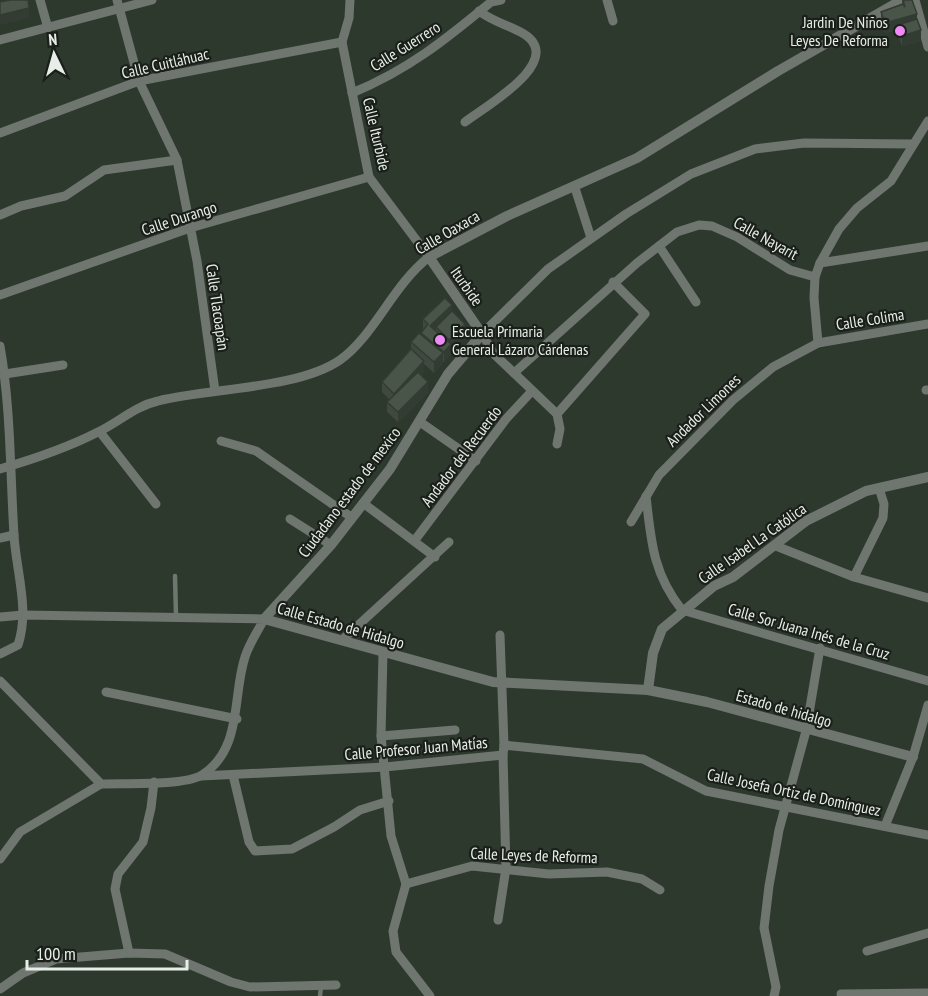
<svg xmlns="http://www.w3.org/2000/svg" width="928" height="996" viewBox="0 0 928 996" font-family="'PT Sans Narrow',sans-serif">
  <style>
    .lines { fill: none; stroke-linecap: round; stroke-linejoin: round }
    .service { stroke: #6f756f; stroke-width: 4.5 }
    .minor { stroke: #6f756f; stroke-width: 9 }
    .tertiary { stroke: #6f756f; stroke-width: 10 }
    .wall { fill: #3f493f }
    .shaded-wall { fill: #333c33 }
    .building { fill: #495549; stroke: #333c33; stroke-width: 1.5 }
    .poi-dot { fill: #ef8bf7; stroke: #1a1f1a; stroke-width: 2 }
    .labels { text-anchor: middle; stroke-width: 4.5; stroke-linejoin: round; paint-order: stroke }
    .poi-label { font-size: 16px; fill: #e7eee7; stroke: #1a1f1a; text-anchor: end }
    .street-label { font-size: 16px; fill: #e7eee7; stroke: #1a1f1a }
  </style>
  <rect width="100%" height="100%" fill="#2e392e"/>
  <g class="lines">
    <g class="service">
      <path d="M175,576L176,616"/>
      <path d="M320,996L321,986"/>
    </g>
    <g class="minor">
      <path d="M40,0L48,28"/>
      <path d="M117,0L139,81L177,160L197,261L215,391"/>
      <path d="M607,0L613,21"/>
      <path d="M915,0L928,47"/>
      <path d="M0,40L152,0"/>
      <path d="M352,93C408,70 445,40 491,2L501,0"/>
      <path d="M465,122C483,108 567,61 524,34C509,25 493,22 479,11"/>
      <path d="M0,133L139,81L342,42"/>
      <path d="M575,188L591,238"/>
      <path d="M0,215L21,206L65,196L104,170L177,160"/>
      <path d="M659,246L696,302"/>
      <path d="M820,263L928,246"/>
      <path d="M0,295L190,228L369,177"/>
      <path d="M818,343L814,298L815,277L820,263L839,229L857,208L891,181L928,121"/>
      <path d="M0,346C11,409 10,471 14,535C16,571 30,609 18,645L0,654"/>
      <path d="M514,373L637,263L677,232L699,225L712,226L737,237L790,270L815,277"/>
      <path d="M5,374L63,365"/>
      <path d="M926,390H928"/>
      <path d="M557,414L645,314L613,282"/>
      <path d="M420,422L476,461"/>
      <path d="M100,432L156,504"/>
      <path d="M221,441L256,451L351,517"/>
      <path d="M557,444L560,429L557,414L494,354L482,334L548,269L626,214L691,174L755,149L804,143L912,144"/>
      <path d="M0,469C34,459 67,448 98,432C119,422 135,406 158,401C210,388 298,389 340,360C374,336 393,285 429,257L369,177L342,42L349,18L350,0"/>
      <path d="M646,496C651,541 653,574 682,610L928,681"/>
      <path d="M363,503L435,557"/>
      <path d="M290,519L331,545"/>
      <path d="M631,522L659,475L733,400L773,367L818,343L928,324"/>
      <path d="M0,538L14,535"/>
      <path d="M415,540L506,419L532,391"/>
      <path d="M776,546L854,577L928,598"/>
      <path d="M854,577L883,518L884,504L879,488"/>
      <path d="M0,617L23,615L264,619C258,631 249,644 245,657C232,696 243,749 202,775C184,786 124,783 101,784L0,681"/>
      <path d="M500,635L504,745"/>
      <path d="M342,640L449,542"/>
      <path d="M383,653L381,736L391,836L406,884"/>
      <path d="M106,692L237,719"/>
      <path d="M381,736L455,730"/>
      <path d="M233,775L249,842L255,851L292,849L334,827L360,810L389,801"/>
      <path d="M201,776L385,767L503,755L504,745L643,759L706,791L928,835"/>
      <path d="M885,826L913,757L928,705"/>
      <path d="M0,859L20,832L101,784"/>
      <path d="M406,884L472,866L549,874L607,872L642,879L660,890"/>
      <path d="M406,884L393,931L396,952L430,996"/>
      <path d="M498,920L506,868L503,755"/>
      <path d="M867,951L928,933"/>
      <path d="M129,953L115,889L118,874L143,842L151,808L154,782"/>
      <path d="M0,989L23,973L56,959L129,953L165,954L231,982L250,987L336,985"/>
      <path d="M841,994L928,993"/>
      <path d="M774,996L776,987L764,928L769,886L779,830L806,731L820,648"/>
    </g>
    <g class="tertiary">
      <path d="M902,0L778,71L637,158L507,216L429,257L482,334L448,374L390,469L331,545L264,619L493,682L648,690L707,702L913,757"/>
      <path d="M648,690L653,653L662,629L714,586L733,577L806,521L866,491L928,477"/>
    </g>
  </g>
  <g class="wall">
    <path d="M902,0H912L921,41L902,46L898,35V30L885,33L881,22V12L902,4Z"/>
    <path d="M452,311L465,334L451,347V354L444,362L443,361V363L434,373L424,364V371L421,374L428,392L398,422L387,412V402L390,400L382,392V382L411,349V342L421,334L423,329V319Z"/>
  </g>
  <g class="shaded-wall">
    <path d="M29,8V18L0,25V15Z"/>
    <path d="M917,14V24L898,25V30L885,33V23Z"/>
    <path d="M921,30V41L902,46V36Z"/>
    <path d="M452,305V315L436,327V331L430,326Z"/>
    <path d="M465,324V334L451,347V354L444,362V352L449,347V340Z"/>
    <path d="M443,353V363L434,373V362Z"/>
    <path d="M424,361V371L394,404V394Z"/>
    <path d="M428,382V392L398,422V412Z"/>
  </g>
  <g class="building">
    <path d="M10,0H28L29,8L0,15V2Z"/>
    <path d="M903,0H912L917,14L885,23L881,12L903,4L905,7Z"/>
    <path d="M917,19L921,30L902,36L898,25Z"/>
    <path d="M445,298L452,305L430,326L451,344L444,352L421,333L428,324L423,319Z"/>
    <path d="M452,311L465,324L449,340L436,327Z"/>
    <path d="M419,333L443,353L434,362L411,342Z"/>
    <path d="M411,349L424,361L394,394L382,382Z"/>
    <path d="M418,372L428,382L398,412L387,402Z"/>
  </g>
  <g class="poi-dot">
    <circle cx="900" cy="31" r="6"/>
    <circle cx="440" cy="340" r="6"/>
  </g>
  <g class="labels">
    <g class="poi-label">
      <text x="888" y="28">Jardin De Niños<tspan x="888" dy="18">Leyes De Reforma</tspan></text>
      <text x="452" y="337" text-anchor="start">Escuela Primaria<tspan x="452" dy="18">General Lázaro Cárdenas</tspan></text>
    </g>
    <g class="street-label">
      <text transform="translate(405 46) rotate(-32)" y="6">Calle Guerrero</text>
      <text transform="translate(165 63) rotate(-13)" y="6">Calle Cuitláhuac</text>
      <text transform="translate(377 134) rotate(77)" y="6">Calle Iturbide</text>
      <text transform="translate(179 218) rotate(-18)" y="6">Calle Durango</text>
      <text transform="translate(447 232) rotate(-30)" y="6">Calle Oaxaca</text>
      <text transform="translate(766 238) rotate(29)" y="6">Calle Nayarit</text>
      <text transform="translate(467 286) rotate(55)" y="6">Iturbide</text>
      <text transform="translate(218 307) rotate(82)" y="6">Calle Tlacoapán</text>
      <text transform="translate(870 319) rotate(-9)" y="6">Calle Colima</text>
      <text transform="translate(703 410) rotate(-44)" y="6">Andador Limones</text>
      <text transform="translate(461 456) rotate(-53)" y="6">Andador del Recuerdo</text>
      <text transform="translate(349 492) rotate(-53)" y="6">Ciudadano estado de mexico</text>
      <text transform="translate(752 543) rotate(-35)" y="6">Calle Isabel La Católica</text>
      <text transform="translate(341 625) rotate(16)" y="6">Calle Estado de Hidalgo</text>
      <text transform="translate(809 631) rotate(16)" y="6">Calle Sor Juana Inés de la Cruz</text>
      <text transform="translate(784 708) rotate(16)" y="6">Estado de hidalgo</text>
      <text transform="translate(416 748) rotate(-5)" y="6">Calle Profesor Juan Matías</text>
      <text transform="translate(794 792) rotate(12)" y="6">Calle Josefa Ortiz de Domínguez</text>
      <text transform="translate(534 855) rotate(2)" y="6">Calle Leyes de Reforma</text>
    </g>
  </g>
  <g transform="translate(54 54) rotate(355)" stroke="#1a1f1a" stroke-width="4.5" paint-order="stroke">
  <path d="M0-4.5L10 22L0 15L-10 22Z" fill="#e7eee7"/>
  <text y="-9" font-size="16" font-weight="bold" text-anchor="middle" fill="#e7eee7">N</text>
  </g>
  <path d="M27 960v9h160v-9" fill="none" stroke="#e7eee7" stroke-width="3"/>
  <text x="36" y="960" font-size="18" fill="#e7eee7" stroke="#1a1f1a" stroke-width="4.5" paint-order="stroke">100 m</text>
</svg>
